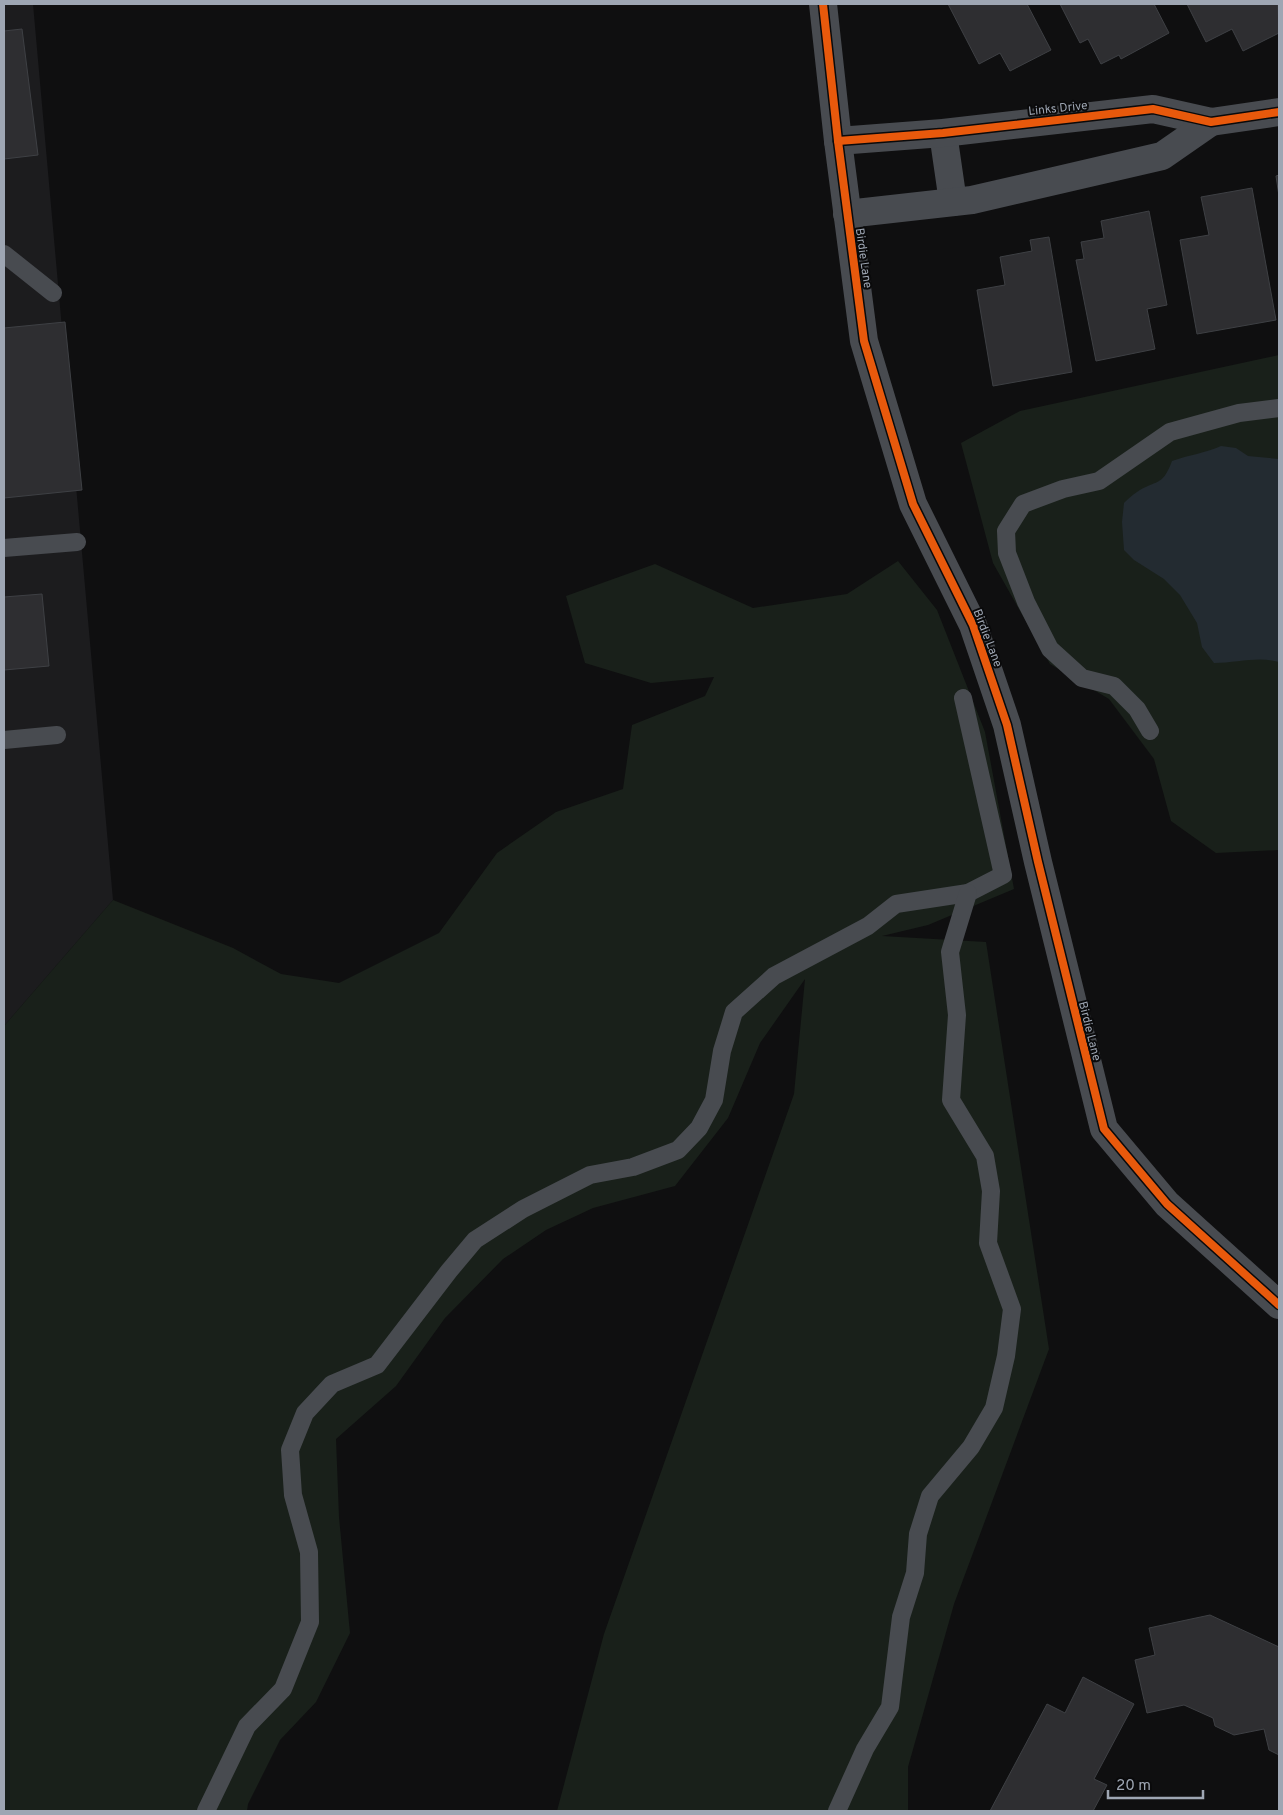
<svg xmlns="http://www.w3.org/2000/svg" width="1283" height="1815" viewBox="0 0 1283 1815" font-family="Overpass,sans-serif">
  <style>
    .built { fill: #1c1c1e }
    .green { fill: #19201a }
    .water { fill: #232b31 }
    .building { fill: #2e2e31; stroke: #3e4044 }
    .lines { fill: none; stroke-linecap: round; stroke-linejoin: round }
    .service { stroke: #484b50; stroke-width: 18 }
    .minor { stroke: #484b50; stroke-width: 28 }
    .cycleway-casing { stroke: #0a0a0b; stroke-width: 11 }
    .cycleway { stroke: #e8590c; stroke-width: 8 }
    .labels { text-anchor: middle; stroke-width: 4; stroke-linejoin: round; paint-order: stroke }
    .street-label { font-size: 12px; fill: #9ea6b3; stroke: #0a0a0b }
  </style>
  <rect width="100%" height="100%" fill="#0f0f10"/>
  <path class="built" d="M4,4H33L113,900L4,1026Z"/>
  <g class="green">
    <path d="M1279,355V850L1216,853L1171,821L1154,759L1109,699L1050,664L993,563L961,443L1020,411Z"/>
    <path d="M898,561L937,610L985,732L1014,889L928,925L882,936L986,942L1049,1349L954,1604L908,1767V1811H557L604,1634L794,1094L805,979L760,1043L728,1118L675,1186L593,1208L546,1230L503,1259L445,1318L396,1386L336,1439L339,1517L350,1633L316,1702L280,1740L248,1804L247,1811H4V1026L113,900L233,948L281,974L339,983L439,933L497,853L556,812L623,789L632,725L705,696L714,677L651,683L585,663L566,596L655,564L753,608L847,594Z"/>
  </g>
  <path class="water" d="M1221,446L1236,448L1248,456L1279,459V662C1258,656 1237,663 1214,663L1202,647L1197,623L1180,595L1164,579L1134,560L1124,550L1122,522L1124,503C1128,499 1132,495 1137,492C1156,479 1162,488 1172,461C1189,455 1205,453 1221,446Z"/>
  <g class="building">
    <path d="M948,4H1027L1051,50L1010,71L1000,53L979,64Z"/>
    <path d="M1060,4H1154L1169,33L1121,59L1119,55L1101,64L1088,39L1080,43Z"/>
    <path d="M1187,4H1278L1279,33L1243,51L1232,29L1206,42Z"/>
    <path d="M22,29L38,155L4,159V31Z"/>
    <path d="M1279,175V196L1276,176Z"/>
    <path d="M1252,188L1276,320L1197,334L1180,240L1209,235L1201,197Z"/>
    <path d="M1149,211L1167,305L1147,309L1155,349L1096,361L1076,260L1084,259L1081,242L1104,238L1101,221Z"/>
    <path d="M1049,237L1072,372L993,386L977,290L1005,285L1000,257L1032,251L1030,240Z"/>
    <path d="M65,322L82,490L4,498V328Z"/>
    <path d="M42,594L49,666L4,670V597Z"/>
    <path d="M1210,1615L1279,1647V1755L1269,1750L1264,1729L1234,1735L1215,1726L1213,1718L1184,1705L1147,1713L1135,1660L1155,1655L1149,1628Z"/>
    <path d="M1083,1677L1134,1704L1094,1779L1107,1785L1093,1811H990L1047,1704L1065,1713Z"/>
  </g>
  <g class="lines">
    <g class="service">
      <path d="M4,254L53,293"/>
      <path d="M4,548L77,542"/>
      <path d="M1150,731L1137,709L1114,686L1082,678L1050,649L1026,602L1007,553L1006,531L1023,504L1063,489L1099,481L1170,432L1239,413L1279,408"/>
      <path d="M4,740L57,735"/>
      <path d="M206,1811L247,1726L283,1689L310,1622L309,1552L293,1495L290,1450L305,1413L332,1384L377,1365L449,1271L475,1240L523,1209L590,1175L633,1167L678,1150L699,1128L714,1100L722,1051L734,1012L774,976L868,926L896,904L968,893L1003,875L963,698"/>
      <path d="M837,1811L865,1749L890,1707L901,1617L915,1573L918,1534L930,1496L971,1447L994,1408L1006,1356L1012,1309L988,1243L991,1191L985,1156L951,1100L957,1015L950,952L968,893"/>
    </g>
    <g class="minor">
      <path d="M823,4L838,141L864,341L913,504L973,625L1007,725L1038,862L1104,1129L1167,1204L1279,1305"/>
      <path d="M943,133L953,202"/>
      <path d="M838,141L943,133L1153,109L1211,122L1279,112"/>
      <path d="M847,214L972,200L1162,156L1211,122"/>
    </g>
    <defs>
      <g id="cycleway">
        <path d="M823,4L838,141L864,341L913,504L973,625L1007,725L1038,862L1104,1129L1167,1204L1279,1305"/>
        <path d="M838,141L943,133L1153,109L1211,122L1279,112"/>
      </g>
    </defs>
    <use href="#cycleway" class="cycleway-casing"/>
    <use href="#cycleway" class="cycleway"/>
  </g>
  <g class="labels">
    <g class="street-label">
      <text transform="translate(1058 108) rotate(-6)" y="4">Links Drive</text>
      <text transform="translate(864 258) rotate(82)" y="4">Birdie Lane</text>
      <text transform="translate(988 638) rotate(69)" y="4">Birdie Lane</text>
      <text transform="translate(1090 1031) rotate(76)" y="4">Birdie Lane</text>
    </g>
  </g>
  <rect width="1283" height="1815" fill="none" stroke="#9ea6b3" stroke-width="10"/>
  <path d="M1108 1790v8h95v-8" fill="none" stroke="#9ea6b3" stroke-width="2.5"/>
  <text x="1116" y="1790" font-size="15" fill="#9ea6b3" stroke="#0a0a0b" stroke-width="4" paint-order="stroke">20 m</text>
</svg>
